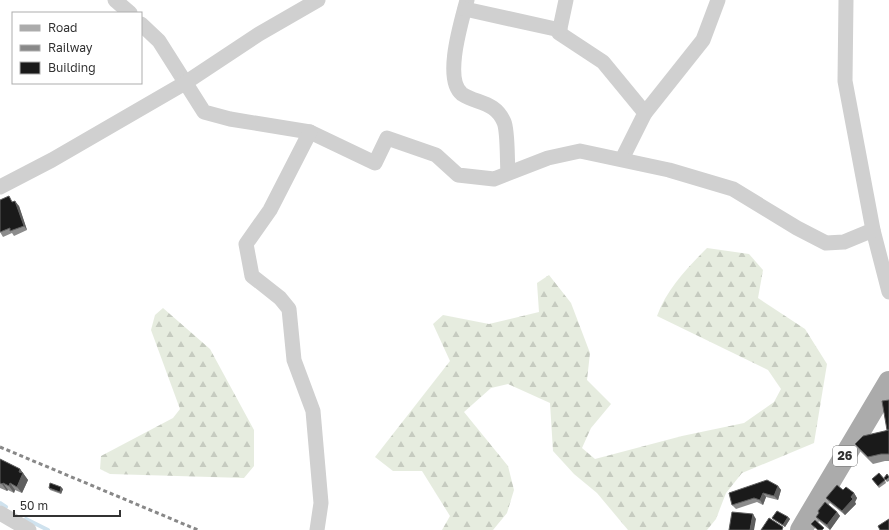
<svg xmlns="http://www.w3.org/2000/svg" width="889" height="530" viewBox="0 0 889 530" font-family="'Golos Text',sans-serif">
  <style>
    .forest { fill: url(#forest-firs) }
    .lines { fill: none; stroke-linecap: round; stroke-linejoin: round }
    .stream { stroke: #cfe2ee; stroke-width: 4 }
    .minor { stroke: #d0d0d0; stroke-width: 15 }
    .primary { stroke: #ababab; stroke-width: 22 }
    .rail { stroke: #888; stroke-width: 3; stroke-dasharray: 4 3; stroke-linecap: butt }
    .wall { fill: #8c8c8c }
    .shaded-wall { fill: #5f5f5f }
    .building { fill: #1a1a1a; stroke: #5f5f5f }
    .labels { text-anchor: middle; stroke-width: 4; stroke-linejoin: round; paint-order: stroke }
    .shield { fill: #fff; stroke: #707070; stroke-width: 1 }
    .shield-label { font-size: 12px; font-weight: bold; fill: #333 }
  </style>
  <defs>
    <pattern id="forest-firs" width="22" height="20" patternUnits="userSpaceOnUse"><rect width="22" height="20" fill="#e6ecdf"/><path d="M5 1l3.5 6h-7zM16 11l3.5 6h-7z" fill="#c6cbc0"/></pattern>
  </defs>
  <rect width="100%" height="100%" fill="#fff"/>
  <g class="forest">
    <path d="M707,248L749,254L763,270L758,298L805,329L827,364L814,443L742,473L726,493L716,519L707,530H628L597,493L574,474L553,451L550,403L508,384L491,388L464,412L508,466L514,490L507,513L493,530H442L450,516L422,471H393L375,457L450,361L433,324L443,315L489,324L539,312L537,283L549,275L571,303L590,353L587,380L611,404L591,428L582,448L595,459L682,436L744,423L774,402L781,389L768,370L657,316C667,289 687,268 707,248Z"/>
    <path d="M163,308L210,349L254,430V466L244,478L110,474L100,469L101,456L173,418L180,409L151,330L155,315Z"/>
  </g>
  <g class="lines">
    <g class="stream">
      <path d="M0,503L6,507"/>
      <path d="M26,519L48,530"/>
    </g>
    <g class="minor">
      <path d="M115,0L130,13"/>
      <path d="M467,0C462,20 443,79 462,94C477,104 495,101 504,122C508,131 507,161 508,173"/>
      <path d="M566,0L559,33L603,62L645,113L622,159"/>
      <path d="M846,0L845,81L873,230L889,292"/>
      <path d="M465,9L560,30"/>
      <path d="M141,24L159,41L204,112L230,119L310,132L375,163L387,138L436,155L458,175L494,179L548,158L580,151L669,170L733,189L797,228L826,243L844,242L873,230"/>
      <path d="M645,113L703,40L718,0"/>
      <path d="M310,132L270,210L246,244L252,276L280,298L289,309L294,360L313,411L321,503L317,530"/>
      <path d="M0,187L52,160L185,83L259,34L318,0"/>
      <path d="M0,513L29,530"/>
    </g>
    <path class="primary" d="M801,530L889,382"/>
    <path class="rail" d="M0,447L198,530"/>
  </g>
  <g class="wall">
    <path d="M13,202L19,206L27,230L14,236L12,233L3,237L0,232Z"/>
    <path d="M889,400V461H885L873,464L860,451L855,444L887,430Z"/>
    <path d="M0,459L20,469L28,480L22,493L15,490L14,493L8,490L7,491L0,488Z"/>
    <path d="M889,476V481L887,482L884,478Z"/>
    <path d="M872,479L885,480L886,483L879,488Z"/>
    <path d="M778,486L781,490L778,500L766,497L763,505L757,502L736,509L732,505Z"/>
    <path d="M49,488L63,489L61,494L50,490Z"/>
    <path d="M843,490L854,493L857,498L855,502L856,504L845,515L830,503L826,498Z"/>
    <path d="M818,511L837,512L840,516L830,530L819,521L816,517L819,513Z"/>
    <path d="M788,517L790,519L785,527L774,520L772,518Z"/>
  </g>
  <g class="shaded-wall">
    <path d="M15,201L19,206L27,230L24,226Z"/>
    <path d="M20,469L28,480L22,493L17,487L19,472Z"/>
    <path d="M3,483L8,490L7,491L2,484Z"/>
    <path d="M10,483L15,490L14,493L9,486Z"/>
    <path d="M778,486L781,490L778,500L774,496Z"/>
    <path d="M61,487L63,489L61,494L60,492Z"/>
    <path d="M763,493L766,497L763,505L760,500Z"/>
    <path d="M854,493L857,498L855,502L856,504L845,515L842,511Z"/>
    <path d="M837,512L840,516L830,530L827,525Z"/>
    <path d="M753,514L756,519L754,530H750Z"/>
    <path d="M788,517L790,519L785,527L783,525Z"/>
  </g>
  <g class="building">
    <path d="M9,196L12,202L15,201L24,226L10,231V228L0,232V200Z"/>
    <path d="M889,400V430H887L882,401Z"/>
    <path d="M889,430V454H881L868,457L855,444L863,436Z"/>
    <path d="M0,459L20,469L19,472L23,473L17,487L10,483L9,486L3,483L2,484L0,483Z"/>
    <path d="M879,473L885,480L878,486L872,479Z"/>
    <path d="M887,474L889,477L886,480L884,478Z"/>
    <path d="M767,480L778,486L774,496L763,493L760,500L754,498L732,505L729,493Z"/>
    <path d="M50,483L61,487L60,492L49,488Z"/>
    <path d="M837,485L843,490L846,487L854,493L851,497L853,499L842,511L826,498Z"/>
    <path d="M825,502L837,512L827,525L816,517L819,513L818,511Z"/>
    <path d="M777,511L788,517L783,525L772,518Z"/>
    <path d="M732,512L753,514L750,530H729Z"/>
    <path d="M769,518L783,527L782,530H761Z"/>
    <path d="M889,519V530H880L878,526Z"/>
    <path d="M815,520L824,528L822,530H818L811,524Z"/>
  </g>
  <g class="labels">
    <rect class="shield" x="833" y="446" width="24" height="20" rx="3"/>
    <g class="shield-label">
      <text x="845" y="460">26</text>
    </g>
  </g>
  <rect x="12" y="12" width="130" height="72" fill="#ffffff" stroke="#adadad"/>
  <rect x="20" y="25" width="20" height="6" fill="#ababab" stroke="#adadad"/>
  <text x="48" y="32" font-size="12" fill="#333333">Road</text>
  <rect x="20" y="45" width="20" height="6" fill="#888888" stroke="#adadad"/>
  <text x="48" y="52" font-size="12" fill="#333333">Railway</text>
  <rect x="20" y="62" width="20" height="12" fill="#1a1a1a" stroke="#adadad"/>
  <text x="48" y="72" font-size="12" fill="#333333">Building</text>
  <path d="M14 510v6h106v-6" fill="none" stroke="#333333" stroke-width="2"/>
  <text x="20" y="510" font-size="12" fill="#333333" stroke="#ffffff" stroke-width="3" paint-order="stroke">50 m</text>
</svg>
